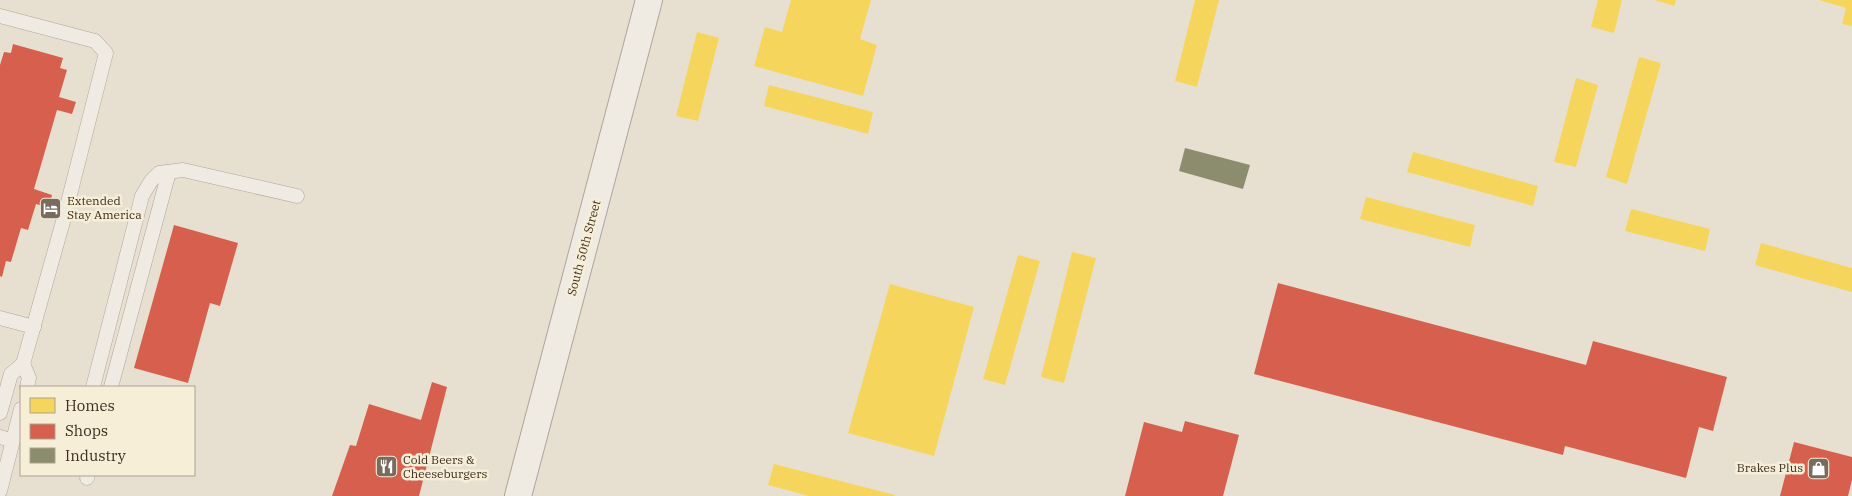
<svg xmlns="http://www.w3.org/2000/svg" width="1852" height="496" viewBox="0 0 1852 496" font-family="'IBM Plex Serif',serif">
  <style>
    .homes { fill: #f6d55c }
    .shops { fill: #d6604d }
    .industry { fill: #8c8c6e }
    .lines { fill: none; stroke-linecap: round; stroke-linejoin: round }
    .service-casing { stroke: #ada599; stroke-width: 15 }
    .minor-casing { stroke: #ada599; stroke-width: 28 }
    .service { stroke: #efebe3; stroke-width: 14 }
    .minor { stroke: #efebe3; stroke-width: 26 }
    .labels { text-anchor: middle; stroke-width: 5; stroke-linejoin: round; paint-order: stroke }
    .poi-label { font-size: 12px; fill: #3d2e20; stroke: #f7eed8; text-anchor: start }
    .street-label { font-size: 12px; fill: #3d2e20; stroke: #f7eed8 }
  </style>
  <rect width="100%" height="100%" fill="#e7e0d1"/>
  <g class="homes">
    <path d="M791,0H871L860,39L877,45L863,96L754,66L765,27L782,32Z"/>
    <path d="M1195,0H1219L1197,87L1175,81Z"/>
    <path d="M1598,0H1622L1614,33L1591,27Z"/>
    <path d="M1655,0H1676L1674,6Z"/>
    <path d="M1819,0H1852V26L1842,24L1846,8Z"/>
    <path d="M697,32L719,38L698,121L676,116Z"/>
    <path d="M1639,57L1661,63L1627,184L1606,177Z"/>
    <path d="M1576,78L1598,85L1576,167L1554,162Z"/>
    <path d="M769,85L873,112L868,134L764,106Z"/>
    <path d="M1413,152L1538,186L1533,206L1407,172Z"/>
    <path d="M1366,197L1475,225L1470,247L1360,219Z"/>
    <path d="M1631,209L1710,229L1705,251L1625,231Z"/>
    <path d="M1761,243L1852,268V292L1755,265Z"/>
    <path d="M1072,252L1096,258L1064,383L1041,377Z"/>
    <path d="M1018,255L1040,261L1005,385L983,379Z"/>
    <path d="M890,284L974,307L934,456L848,433Z"/>
    <path d="M774,464L895,495L894,496H809L768,485Z"/>
  </g>
  <g class="shops">
    <path d="M13,44L63,58L60,68L67,70L59,97L76,102L72,114L57,110L34,189L52,195L49,208L36,204L28,230L21,228L11,262L6,261L2,277L0,276V65L4,52L11,53Z"/>
    <path d="M174,225L238,243L220,306L210,303L188,383L134,368Z"/>
    <path d="M1278,283L1586,365L1593,341L1727,377L1713,431L1699,427L1686,478L1565,446L1563,455L1254,374Z"/>
    <path d="M432,382L447,387L419,496H332L350,445L356,446L369,404L421,420Z"/>
    <path d="M1185,421L1239,435L1223,496H1125L1144,422L1182,432Z"/>
    <path d="M1794,442L1852,457V480L1848,496H1780Z"/>
  </g>
  <path class="industry" d="M1185,148L1250,165L1243,189L1179,171Z"/>
  <g class="lines">
    <defs>
      <g id="service">
        <path d="M0,16L95,41L106,53L64,218L23,364"/>
        <path d="M0,318L34,327"/>
        <path d="M93,387L142,196L151,181L159,173L183,170L297,196"/>
        <path d="M111,387L169,172"/>
        <path d="M0,413L11,374L23,364L29,378L27,387"/>
        <path d="M0,437L13,441"/>
        <path d="M87,478L88,475"/>
        <path d="M0,491L21,409"/>
      </g>
      <path id="minor" d="M518,496L649,0"/>
    </defs>
    <use href="#service" class="service-casing"/>
    <use href="#minor" class="minor-casing"/>
    <use href="#service" class="service"/>
    <use href="#minor" class="minor"/>
  </g>
  <defs>
    <symbol id="hotel-square" viewBox="-11 -11 22 22"><rect x="-9" y="-9" width="18" height="18" rx="4" fill="#786c5e" stroke="#f7eed8"/><path d="M-6-4.5h1.5V1H6V5H4.5V3h-9V5H-6ZM-4 0a1.8 1.8 0 1 1 3.6 0ZM.5 0V-2.5h3Q6-2.5 6 0Z" fill="#fff"/></symbol>
    <symbol id="restaurant-square" viewBox="-11 -11 22 22"><rect x="-9" y="-9" width="18" height="18" rx="4" fill="#786c5e" stroke="#f7eed8"/><path d="M-5-6h1v4h1v-4h1v4h1v-4h1v5L-1.5 .5V6h-2V.5L-5-1ZM5-6V6H3V1.5H1.5Q1.5-4 5-6Z" fill="#fff"/></symbol>
    <symbol id="shop-square" viewBox="-11 -11 22 22"><rect x="-9" y="-9" width="18" height="18" rx="4" fill="#786c5e" stroke="#f7eed8"/><path d="M-5-2.5h2.3a2.7 3.5 0 0 1 5.4 0H5L5.5 6h-11ZM-1.5-2.5h3a1.5 2.3 0 0 0-3 0Z" fill="#fff"/></symbol>
  </defs>
  <g fill-rule="evenodd">
    <use href="#hotel-square" x="38" y="196" width="25" height="25"/>
    <use href="#restaurant-square" x="374" y="454" width="25" height="25"/>
    <use href="#shop-square" x="1806" y="456" width="25" height="25"/>
  </g>
  <g class="labels">
    <g class="poi-label">
      <text x="67" y="205">Extended<tspan x="67" dy="14">Stay America</tspan></text>
      <text x="403" y="464">Cold Beers &amp;<tspan x="403" dy="14">Cheeseburgers</tspan></text>
      <text x="1803" y="472" text-anchor="end">Brakes Plus</text>
    </g>
    <g class="street-label">
      <text transform="translate(584 248) rotate(-75)" y="4">South 50th Street</text>
    </g>
  </g>
  <rect x="20" y="386" width="175" height="90" fill="#f7eed8" stroke="#ada18e"/>
  <rect x="30" y="398" width="25" height="15" fill="#f6d55c" stroke="#ada18e"/>
  <text x="65" y="411" font-size="15" fill="#3d2e20">Homes</text>
  <rect x="30" y="424" width="25" height="15" fill="#d6604d" stroke="#ada18e"/>
  <text x="65" y="436" font-size="15" fill="#3d2e20">Shops</text>
  <rect x="30" y="448" width="25" height="15" fill="#8c8c6e" stroke="#ada18e"/>
  <text x="65" y="461" font-size="15" fill="#3d2e20">Industry</text>
</svg>
